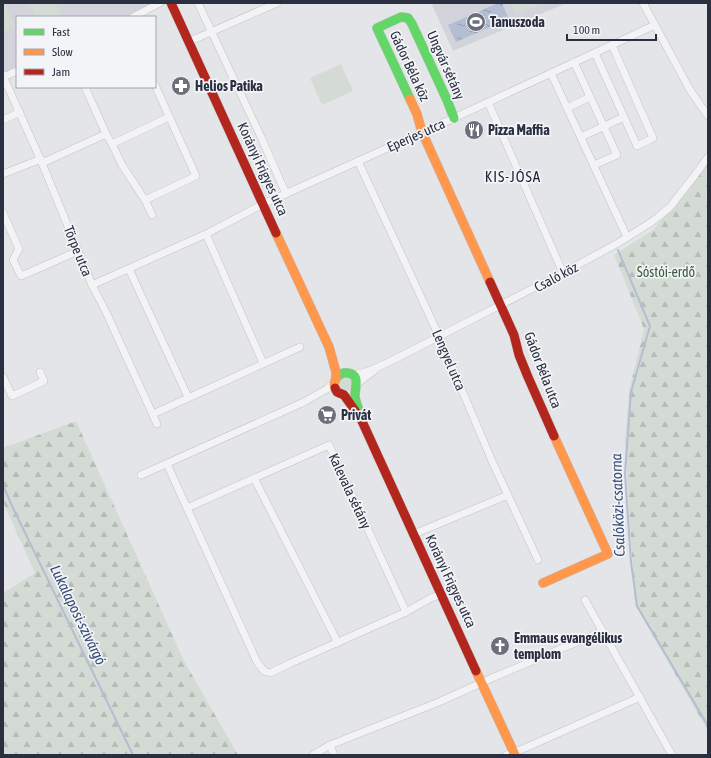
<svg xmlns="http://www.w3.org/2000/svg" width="711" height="758" viewBox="0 0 711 758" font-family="'Asap Condensed',sans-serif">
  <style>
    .built { fill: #d3d4db }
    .green { fill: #d4dbd4 }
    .forest { fill: url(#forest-firs) }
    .water { fill: url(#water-ripples) }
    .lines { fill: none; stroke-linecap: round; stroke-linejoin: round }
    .stream { stroke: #b4bed2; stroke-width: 2 }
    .street-casing { stroke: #c2c3c6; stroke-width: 8 }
    .fast-casing { stroke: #c2c3c6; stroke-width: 10 }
    .slow-casing { stroke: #c2c3c6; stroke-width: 10 }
    .jam-casing { stroke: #c2c3c6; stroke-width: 10 }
    .street { stroke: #f3f3f5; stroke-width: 7 }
    .fast { stroke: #63d668; stroke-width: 9 }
    .slow { stroke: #ff974d; stroke-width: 9 }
    .jam { stroke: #b3261e; stroke-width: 9 }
    .labels { text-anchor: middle; stroke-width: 3.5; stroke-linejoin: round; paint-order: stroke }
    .poi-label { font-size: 14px; font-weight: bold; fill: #2b3041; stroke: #f2f4f7; text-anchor: start }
    .street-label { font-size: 14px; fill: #2b3041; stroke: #f2f4f7 }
    .park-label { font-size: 14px; fill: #3b5c39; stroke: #f2f4f7 }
    .neighbourhood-label { font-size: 15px; letter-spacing: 1px; fill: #1d2232; stroke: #f2f4f7 }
    .water-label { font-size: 15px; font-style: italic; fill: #374b73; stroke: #f2f4f7 }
  </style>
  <defs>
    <pattern id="forest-firs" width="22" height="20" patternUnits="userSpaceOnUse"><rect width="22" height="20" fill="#d4dbd4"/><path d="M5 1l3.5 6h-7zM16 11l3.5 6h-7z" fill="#b6bcb7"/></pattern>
    <pattern id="water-ripples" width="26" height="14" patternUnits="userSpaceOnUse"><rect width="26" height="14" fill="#b4bed2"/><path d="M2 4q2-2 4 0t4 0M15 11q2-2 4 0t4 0" fill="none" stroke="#939bac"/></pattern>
  </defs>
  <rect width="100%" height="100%" fill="#e4e5e8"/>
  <g class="built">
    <path d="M3,3H160L133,17H17V71L3,76Z"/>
    <path d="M436,3H567L453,51L432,5Z"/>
  </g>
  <g class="green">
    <path d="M3,3H4L15,26L3,32Z"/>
    <path d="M29,3H55L62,17H36Z"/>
    <path d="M511,3H538V5L516,14Z"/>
    <path d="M341,64L353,91L322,105L310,78Z"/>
    <circle cx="346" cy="384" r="7"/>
  </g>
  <g class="forest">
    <path d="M708,164V190L706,192L708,195V731L635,605L625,442L629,391L644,329L614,255L653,230Z"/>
    <path d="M76,421L184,661L238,755H3V593L35,573L3,502V448Z"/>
  </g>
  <path class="water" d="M498,3H502L509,19L456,42L448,25Z"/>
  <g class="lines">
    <g class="stream">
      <path d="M618,250L650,326L631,392L625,473L631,562L637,606L708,726"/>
      <path d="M3,485L12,506L133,755"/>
    </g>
    <defs>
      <g id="street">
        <path d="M198,3L261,137L286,194"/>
        <path d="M643,3L690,90L708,116"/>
        <path d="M133,17L160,3"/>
        <path d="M188,42L277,3"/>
        <path d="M595,53L637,146L653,138L612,45"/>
        <path d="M574,62L617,155L594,165"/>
        <path d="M551,73L567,108L627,237"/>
        <path d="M3,76L42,163L92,285L106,312L157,424"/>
        <path d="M3,77L17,71"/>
        <path d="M85,87L106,134L112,144L122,165L145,200L152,215"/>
        <path d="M488,102L563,273"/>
        <path d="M567,108L590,97"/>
        <path d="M3,120L20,112"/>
        <path d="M581,137L624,117"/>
        <path d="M112,144L169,117"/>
        <path d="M358,161L439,336L492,461L538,560"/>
        <path d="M42,163L106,134"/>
        <path d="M3,174L41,159"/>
        <path d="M145,200L196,176L155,85"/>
        <path d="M3,213L19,249L13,260L21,276L78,251"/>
        <path d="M206,234L263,363"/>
        <path d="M129,269L188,397"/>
        <path d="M92,285L206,234L263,204L454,118L655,25"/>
        <path d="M351,374C361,376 383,365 393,360L563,273L618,243L650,223L658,217L670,207L695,175L708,157"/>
        <path d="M3,377L12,396L44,381L40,372"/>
        <path d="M357,386L359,382L375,370"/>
        <path d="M153,414L300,347"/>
        <path d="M167,464L257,662L264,671L270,673L291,663L406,612L431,598L441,594"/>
        <path d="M141,475L304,402L327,389L335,381"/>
        <path d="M254,478L338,643"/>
        <path d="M187,508L329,445L406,612"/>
        <path d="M414,534L508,495"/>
        <path d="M585,600L672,755"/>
        <path d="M330,745L334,755"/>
        <path d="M313,755L330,745L439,702L492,678L603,631"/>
        <path d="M506,755L525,748L640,697"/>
      </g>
      <g id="fast">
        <path d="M410,99L377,28L401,17L408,18L412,24L447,100L454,118"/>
        <path d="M336,378C339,375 343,372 347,373C362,374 354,389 355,397C356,403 358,408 360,413"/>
      </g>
      <g id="slow">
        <path d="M410,99L417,114L422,132L490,282"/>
        <path d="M276,233L329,347L336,372V378L334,384L335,388"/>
        <path d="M543,583L608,554L554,436"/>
        <path d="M476,671L515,755"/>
      </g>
      <g id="jam">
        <path d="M171,3L276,233"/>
        <path d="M490,282L514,335L519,355L528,377L554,436"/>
        <path d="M335,388L337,392L344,395L361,419L476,671"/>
      </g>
    </defs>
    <use href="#street" class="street-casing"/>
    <use href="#fast" class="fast-casing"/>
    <use href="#slow" class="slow-casing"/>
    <use href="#jam" class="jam-casing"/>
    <use href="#street" class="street"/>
    <use href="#fast" class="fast"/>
    <use href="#slow" class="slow"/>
    <use href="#jam" class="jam"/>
  </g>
  <defs>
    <symbol id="stadium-disc" viewBox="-11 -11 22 22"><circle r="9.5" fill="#6c6f7b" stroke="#f2f4f7"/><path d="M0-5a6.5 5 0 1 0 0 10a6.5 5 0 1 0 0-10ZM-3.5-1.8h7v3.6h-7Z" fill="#fff"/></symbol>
    <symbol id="pharmacy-disc" viewBox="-11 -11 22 22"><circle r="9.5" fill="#6c6f7b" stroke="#f2f4f7"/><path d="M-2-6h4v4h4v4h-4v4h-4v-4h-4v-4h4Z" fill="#fff"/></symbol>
    <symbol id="restaurant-disc" viewBox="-11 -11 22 22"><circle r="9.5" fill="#6c6f7b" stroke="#f2f4f7"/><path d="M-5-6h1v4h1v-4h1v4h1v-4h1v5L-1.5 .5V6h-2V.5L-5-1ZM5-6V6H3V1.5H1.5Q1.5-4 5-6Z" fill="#fff"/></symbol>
    <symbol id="supermarket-disc" viewBox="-11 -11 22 22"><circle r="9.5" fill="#6c6f7b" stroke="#f2f4f7"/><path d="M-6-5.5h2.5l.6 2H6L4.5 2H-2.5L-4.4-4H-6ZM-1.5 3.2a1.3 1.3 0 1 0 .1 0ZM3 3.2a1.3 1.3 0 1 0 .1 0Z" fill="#fff"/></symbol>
    <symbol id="church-disc" viewBox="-11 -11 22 22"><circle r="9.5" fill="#6c6f7b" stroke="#f2f4f7"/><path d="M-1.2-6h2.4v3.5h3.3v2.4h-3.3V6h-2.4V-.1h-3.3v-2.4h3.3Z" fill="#fff"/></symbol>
  </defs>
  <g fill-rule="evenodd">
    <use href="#stadium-disc" x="465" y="11" width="22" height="22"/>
    <use href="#pharmacy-disc" x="170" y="75" width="22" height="22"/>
    <use href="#restaurant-disc" x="463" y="119" width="22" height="22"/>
    <use href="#supermarket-disc" x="316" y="404" width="22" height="22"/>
    <use href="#church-disc" x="489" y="635" width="22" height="22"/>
  </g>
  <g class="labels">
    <g class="poi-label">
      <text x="490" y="27">Tanuszoda</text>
      <text x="195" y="91">Helios Patika</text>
      <text x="488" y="135">Pizza Maffia</text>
      <text x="341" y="420">Privát</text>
      <text x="514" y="643">Emmaus evangélikus<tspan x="514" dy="16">templom</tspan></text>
    </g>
    <g class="street-label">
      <text transform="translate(446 65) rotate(66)" y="5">Ungvár sétány</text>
      <text transform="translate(410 66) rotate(65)" y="5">Gádor Béla köz</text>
      <text transform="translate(416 135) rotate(-24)" y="5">Eperjes utca</text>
      <text transform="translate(263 169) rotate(65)" y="5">Korányi Frigyes utca</text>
      <text transform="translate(78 251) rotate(68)" y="5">Törpe utca</text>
      <text transform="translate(556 277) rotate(-28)" y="5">Csaló köz</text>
      <text transform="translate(449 360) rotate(67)" y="5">Lengyel utca</text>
      <text transform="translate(543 370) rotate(69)" y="5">Gádor Béla utca</text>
      <text transform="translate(350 491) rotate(65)" y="5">Kalevala sétány</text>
      <text transform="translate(451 581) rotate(65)" y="5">Korányi Frigyes utca</text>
    </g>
    <g class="park-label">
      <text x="666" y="277">Sóstói-erdő</text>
    </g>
    <g class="neighbourhood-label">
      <text x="513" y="182">KIS-JÓSA</text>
    </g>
    <g class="water-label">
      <text transform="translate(618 505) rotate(-92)" y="5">Csalóközi-csatorna</text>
      <text transform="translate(78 615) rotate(64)" y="5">Lukalaposi-szivárgó</text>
    </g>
  </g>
  <rect width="711" height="758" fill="none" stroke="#2b3041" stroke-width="8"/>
  <rect x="16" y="16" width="140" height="72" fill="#f2f4f7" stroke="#a2a6ae"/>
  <rect x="24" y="29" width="20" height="6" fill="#63d668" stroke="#a2a6ae"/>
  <text x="52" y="36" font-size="12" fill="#2b3041">Fast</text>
  <rect x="24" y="49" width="20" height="6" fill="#ff974d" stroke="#a2a6ae"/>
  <text x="52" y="56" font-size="12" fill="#2b3041">Slow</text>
  <rect x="24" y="69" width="20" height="6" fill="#b3261e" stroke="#a2a6ae"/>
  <text x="52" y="76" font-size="12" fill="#2b3041">Jam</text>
  <path d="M567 34v6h89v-6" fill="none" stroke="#2b3041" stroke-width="2"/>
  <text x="573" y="34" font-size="12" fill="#2b3041" stroke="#f2f4f7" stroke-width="3" paint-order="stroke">100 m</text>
</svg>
